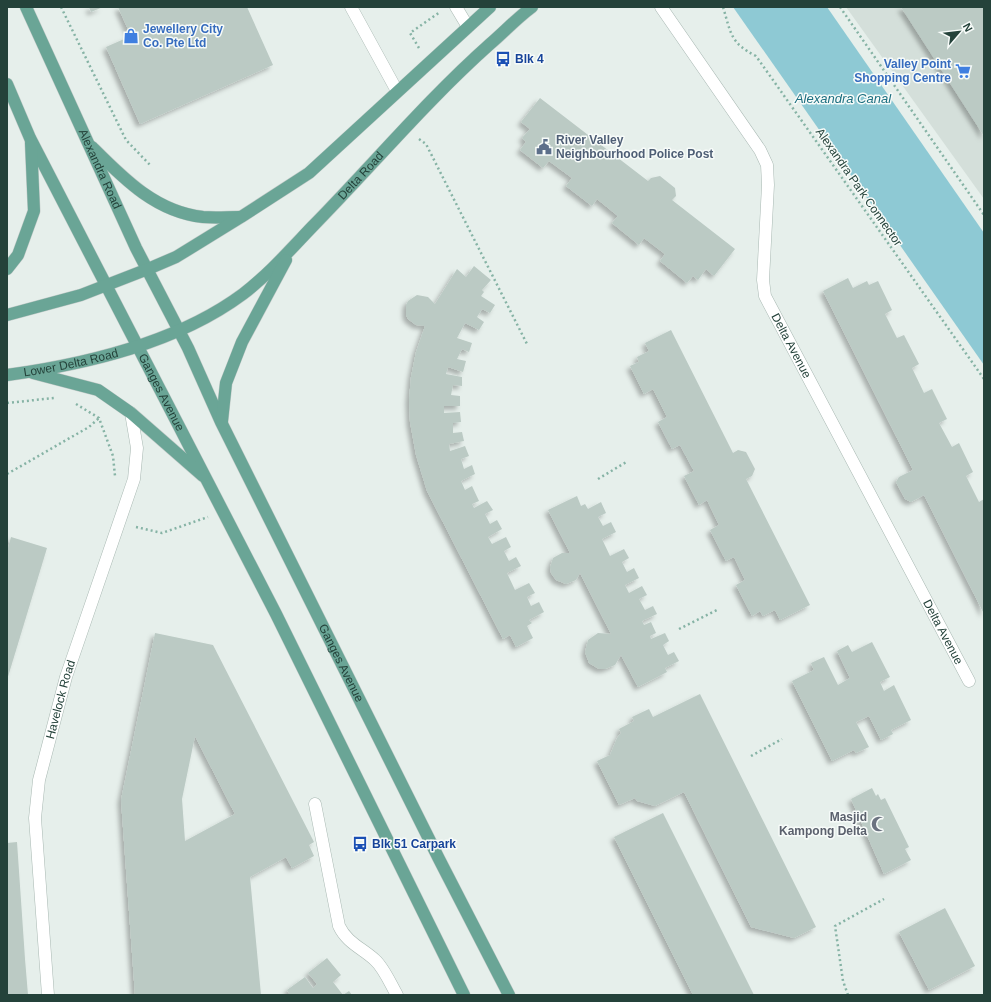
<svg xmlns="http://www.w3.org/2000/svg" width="991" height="1002" viewBox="0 0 991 1002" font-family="Arial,sans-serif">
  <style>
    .built { fill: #d4dfda }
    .water { fill: #8ec9d4 }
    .building { fill: #bbcac4; fill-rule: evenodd; filter: url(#shadow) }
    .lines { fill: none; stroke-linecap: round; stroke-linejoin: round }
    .service-casing { stroke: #a8b8b2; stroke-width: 13 }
    .minor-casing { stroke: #a8b8b2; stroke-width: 13 }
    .primary-casing { stroke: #c2cac8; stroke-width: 13 }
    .path { stroke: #86b3a5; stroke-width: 2.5; stroke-dasharray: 2 3; stroke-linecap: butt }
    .service { stroke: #fff; stroke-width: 12 }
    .minor { stroke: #fff; stroke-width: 12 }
    .primary { stroke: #6aa596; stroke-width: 12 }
    .labels { text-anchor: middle; stroke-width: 3; stroke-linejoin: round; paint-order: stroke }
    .shop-label { font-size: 12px; font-weight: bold; fill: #366cbe; stroke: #f7fbf9; text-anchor: start }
    .transit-label { font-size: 12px; font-weight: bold; fill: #164399; stroke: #f7fbf9; text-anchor: start }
    .service-label { font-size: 12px; font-weight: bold; fill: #4e5e75; stroke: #f7fbf9; text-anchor: start }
    .street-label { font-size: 12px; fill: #24423a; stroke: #f7fbf9 }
    .worship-label { font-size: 12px; font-weight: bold; fill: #5b616d; stroke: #f7fbf9; text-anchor: end }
    .water-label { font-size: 13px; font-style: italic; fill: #1c6f80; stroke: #f7fbf9 }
  </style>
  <defs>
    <filter id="shadow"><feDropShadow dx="-3.5" dy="3.5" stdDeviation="2" flood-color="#0004"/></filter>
  </defs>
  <rect width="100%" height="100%" fill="#e6efeb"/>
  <path class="built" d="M846,7H984V199Z"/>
  <path class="water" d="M733,7H827L984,233V365Z"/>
  <g class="building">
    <path d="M89,7H103L91,12Z"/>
    <path d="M118,7H247L273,65L140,124L106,47L131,36Z"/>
    <path d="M901,7H984V136Z"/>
    <path d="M540,98L648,181L651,178L660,176L675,188L676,196L672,200L735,249L714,276L706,269L698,280L693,276L687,283L660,261L665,254L644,238L639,245L612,223L618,216L597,199L592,206L566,186L572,178L549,161L543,168L520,150L526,142L522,138L530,129L521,122Z"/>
    <path d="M474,266L491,280L482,290L484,292L481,296L495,305L490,313L482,309L477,317L484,322L479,330L465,323L457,338L472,343L469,352L462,349L457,359L466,361L463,372L448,367L446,374L462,377V386L453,385L451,395L460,396V406H444V413L460,412L461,422L453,423V433L462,432L464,441L449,444L450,451L465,446L469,456L461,459L464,469L472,465L475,474L461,481L465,490L472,486L479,501L472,504L474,508L487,501L493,510L485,514L490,524L497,520L502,529L488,537L492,544L506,537L511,547L504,551L509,561L516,557L521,566L507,573L515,590L529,583L535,593L527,597L531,606L539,602L544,612L529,620L532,623L527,626L533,638L516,647L510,635L503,639L427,491L416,455L410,422L409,400L411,377L416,352L425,326L416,325L408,319L406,315V305L408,301L417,295L428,297L435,304L457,269L466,277Z"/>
    <path d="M848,278L853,288L867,281L869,285L878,281L892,310L885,314L897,338L904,335L919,364L912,368L924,393L932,389L947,419L939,423L952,447L959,443L973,472L966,476L979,502L984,499V614L924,495L911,502L905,499L896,482L899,477L913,470L823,291Z"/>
    <path d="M671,330L733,453L738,450L746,452L755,469L752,476L746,479L810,605L780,620L775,610L763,616L760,611L752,616L736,585L745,580L734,557L726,561L710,530L719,525L707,500L699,505L684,476L694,471L680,445L672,449L658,422L667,417L653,389L644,394L630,366L639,362L637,357L649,351L645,343Z"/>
    <path d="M577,496L581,506L585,504L588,509L601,502L606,513L598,517L603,526L611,522L616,532L602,539L610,556L624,549L629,558L622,562L627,572L634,568L639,578L625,585L629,593L642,586L647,595L639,599L645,610L653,606L657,614L642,621L644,625L651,622L656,633L650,636L651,639L665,633L669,641L663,645L668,655L674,652L679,661L665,668L667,672L638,687L621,655L615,665L605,669H599L589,663L585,652L588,640L598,633L611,634L580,573L576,580L566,584L556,580L551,573L550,567L553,558L562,553H570L548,510Z"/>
    <path d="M11,537L47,548L7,680V552Z"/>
    <path d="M155,633L213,645L314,842L309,845L314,856L292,868L286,857L250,877L261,995H135L121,800ZM195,736L235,814L185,841L182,799Z"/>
    <path d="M872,642L890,677L880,682L884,691L894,685L911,720L891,730L893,734L881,740L869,716L856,722L869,747L856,753L854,750L832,761L792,681L814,670L811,663L824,657L838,685L850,678L837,651L848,645L852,652Z"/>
    <path d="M700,694L816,927L794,938L751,927L684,792L655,806L637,801L635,798L619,805L597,761L610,755L617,738L621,733L619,729L634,721L632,717L649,709L653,717Z"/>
    <path d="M872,788L876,796L878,794L881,800L885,798L909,847L905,849L911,860L884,874L851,799Z"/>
    <path d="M663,813L754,995H693L614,837Z"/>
    <path d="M17,842L25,959L28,995H7V843Z"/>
    <path d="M945,908L975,966L929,990L899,932Z"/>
    <path d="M327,958L341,975L333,982L343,995L349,991L352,995H290L287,990L305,977L313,988L317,984L308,973Z"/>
  </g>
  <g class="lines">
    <defs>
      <g id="service">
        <path d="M351,7L397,91"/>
        <path d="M456,7L468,27"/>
        <path d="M315,804L339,926C347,943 362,948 375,960C384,968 391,985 397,995"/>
      </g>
      <g id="minor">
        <path id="s1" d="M661,7L760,150L767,165L768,185L763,280L765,296L969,681"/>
        <path id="s2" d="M48,995L35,818L39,780L66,677L134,479L137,448L131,413"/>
      </g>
      <g id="primary">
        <path id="s3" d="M26,7L136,248L188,348L221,422L439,859L509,995"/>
        <path id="s4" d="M7,84L30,138L276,614L464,995"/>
        <path d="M92,147C124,179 156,212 203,217C215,218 228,217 240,217"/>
        <path d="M7,269L18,255L34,211L31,143"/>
        <path d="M7,315L81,295L148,269L176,257L241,217L309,173L490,7"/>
        <path d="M33,373L98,390L131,413L203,476"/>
        <path id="s5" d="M7,375C87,364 177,343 243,294C269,274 290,250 312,227C372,166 426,101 490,44C504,32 517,18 532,7"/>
        <path d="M222,421L226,383L242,342L286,260"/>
      </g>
    </defs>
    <use href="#service" class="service-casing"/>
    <use href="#minor" class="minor-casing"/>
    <use href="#primary" class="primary-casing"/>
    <g class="path">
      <path d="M61,7L126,140L151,166"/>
      <path d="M723,7C731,33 730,43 756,56L984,379"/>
      <path d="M840,7L984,215"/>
      <path d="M419,48L410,33L440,12"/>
      <path d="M419,139L426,144L527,344"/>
      <path d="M7,403L54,398"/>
      <path d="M76,404L99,418L113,456L115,476"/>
      <path d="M7,474L89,427L99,418"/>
      <path d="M598,479L628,461"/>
      <path d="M136,527L162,533L208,517"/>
      <path d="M679,629L717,610"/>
      <path d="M751,756L782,739"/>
      <path d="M848,995L843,981L835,926L884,899"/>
    </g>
    <use href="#service" class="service"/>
    <use href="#minor" class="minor"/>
    <use href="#primary" class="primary"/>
  </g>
  <defs>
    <symbol id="shop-bare" viewBox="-9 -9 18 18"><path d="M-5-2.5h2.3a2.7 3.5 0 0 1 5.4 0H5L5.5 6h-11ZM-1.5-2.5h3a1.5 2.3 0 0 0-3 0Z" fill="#3f7fe0" stroke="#f7fbf9" stroke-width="2.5" paint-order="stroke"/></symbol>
    <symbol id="bus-bare" viewBox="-9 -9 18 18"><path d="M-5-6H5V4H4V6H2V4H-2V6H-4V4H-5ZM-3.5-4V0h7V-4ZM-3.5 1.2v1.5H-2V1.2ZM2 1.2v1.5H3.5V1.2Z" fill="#1a4fb4" stroke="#f7fbf9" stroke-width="2.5" paint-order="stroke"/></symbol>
    <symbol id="supermarket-bare" viewBox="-9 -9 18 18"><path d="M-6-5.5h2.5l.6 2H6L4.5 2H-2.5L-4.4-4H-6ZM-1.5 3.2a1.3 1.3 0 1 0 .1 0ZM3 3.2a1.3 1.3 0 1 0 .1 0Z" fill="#3f7fe0" stroke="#f7fbf9" stroke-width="2.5" paint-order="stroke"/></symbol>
    <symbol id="civic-bare" viewBox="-9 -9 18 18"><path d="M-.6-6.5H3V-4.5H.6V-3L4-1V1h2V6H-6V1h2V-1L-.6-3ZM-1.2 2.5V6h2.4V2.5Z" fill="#5c6f8a" stroke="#f7fbf9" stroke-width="2.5" paint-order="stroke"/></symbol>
    <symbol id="mosque-bare" viewBox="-9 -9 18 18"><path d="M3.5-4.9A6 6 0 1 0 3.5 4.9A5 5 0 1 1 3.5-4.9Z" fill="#6b7280" stroke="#f7fbf9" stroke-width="2.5" paint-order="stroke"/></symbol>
  </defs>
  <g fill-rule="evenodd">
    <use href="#shop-bare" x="120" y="25" width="22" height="22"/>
    <use href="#bus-bare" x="492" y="48" width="22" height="22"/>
    <use href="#supermarket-bare" x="952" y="60" width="22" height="22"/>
    <use href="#civic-bare" x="533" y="136" width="22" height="22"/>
    <use href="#mosque-bare" x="868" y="813" width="22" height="22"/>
    <use href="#bus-bare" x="349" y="833" width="22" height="22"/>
  </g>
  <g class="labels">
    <g class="shop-label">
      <text x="143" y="33">Jewellery City<tspan x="143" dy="14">Co. Pte Ltd</tspan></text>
      <text x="951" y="68" text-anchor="end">Valley Point<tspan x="951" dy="14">Shopping Centre</tspan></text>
    </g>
    <g class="transit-label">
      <text x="515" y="63">Blk 4</text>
      <text x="372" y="848">Blk 51 Carpark</text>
    </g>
    <g class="service-label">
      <text x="556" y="144">River Valley<tspan x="556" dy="14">Neighbourhood Police Post</tspan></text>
    </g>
    <g class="street-label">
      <text dy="4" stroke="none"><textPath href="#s3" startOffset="178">Alexandra Road</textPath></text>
      <text dy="4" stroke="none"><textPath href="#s5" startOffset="419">Delta Road</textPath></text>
      <text transform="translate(859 187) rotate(55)" y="4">Alexandra Park Connector</text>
      <text dy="4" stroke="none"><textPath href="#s1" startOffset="378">Delta Avenue</textPath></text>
      <text dy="4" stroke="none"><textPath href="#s5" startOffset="65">Lower Delta Road</textPath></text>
      <text dy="4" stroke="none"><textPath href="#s4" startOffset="345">Ganges Avenue</textPath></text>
      <text dy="4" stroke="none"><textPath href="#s1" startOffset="702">Delta Avenue</textPath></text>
      <text dy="4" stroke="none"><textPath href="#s3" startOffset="728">Ganges Avenue</textPath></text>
      <text dy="4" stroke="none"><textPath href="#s2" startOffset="299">Havelock Road</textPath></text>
    </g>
    <g class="worship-label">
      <text x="867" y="821">Masjid<tspan x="867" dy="14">Kampong Delta</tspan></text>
    </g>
    <g class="water-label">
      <text x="843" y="103">Alexandra Canal</text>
    </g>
  </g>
  <rect width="991" height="1002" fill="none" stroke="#24423a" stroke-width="16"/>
  <g transform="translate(959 32) rotate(62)" stroke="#f7fbf9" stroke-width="3" paint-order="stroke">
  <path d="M0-3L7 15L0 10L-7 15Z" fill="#24423a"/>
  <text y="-6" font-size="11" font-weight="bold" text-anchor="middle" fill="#24423a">N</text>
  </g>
</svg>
